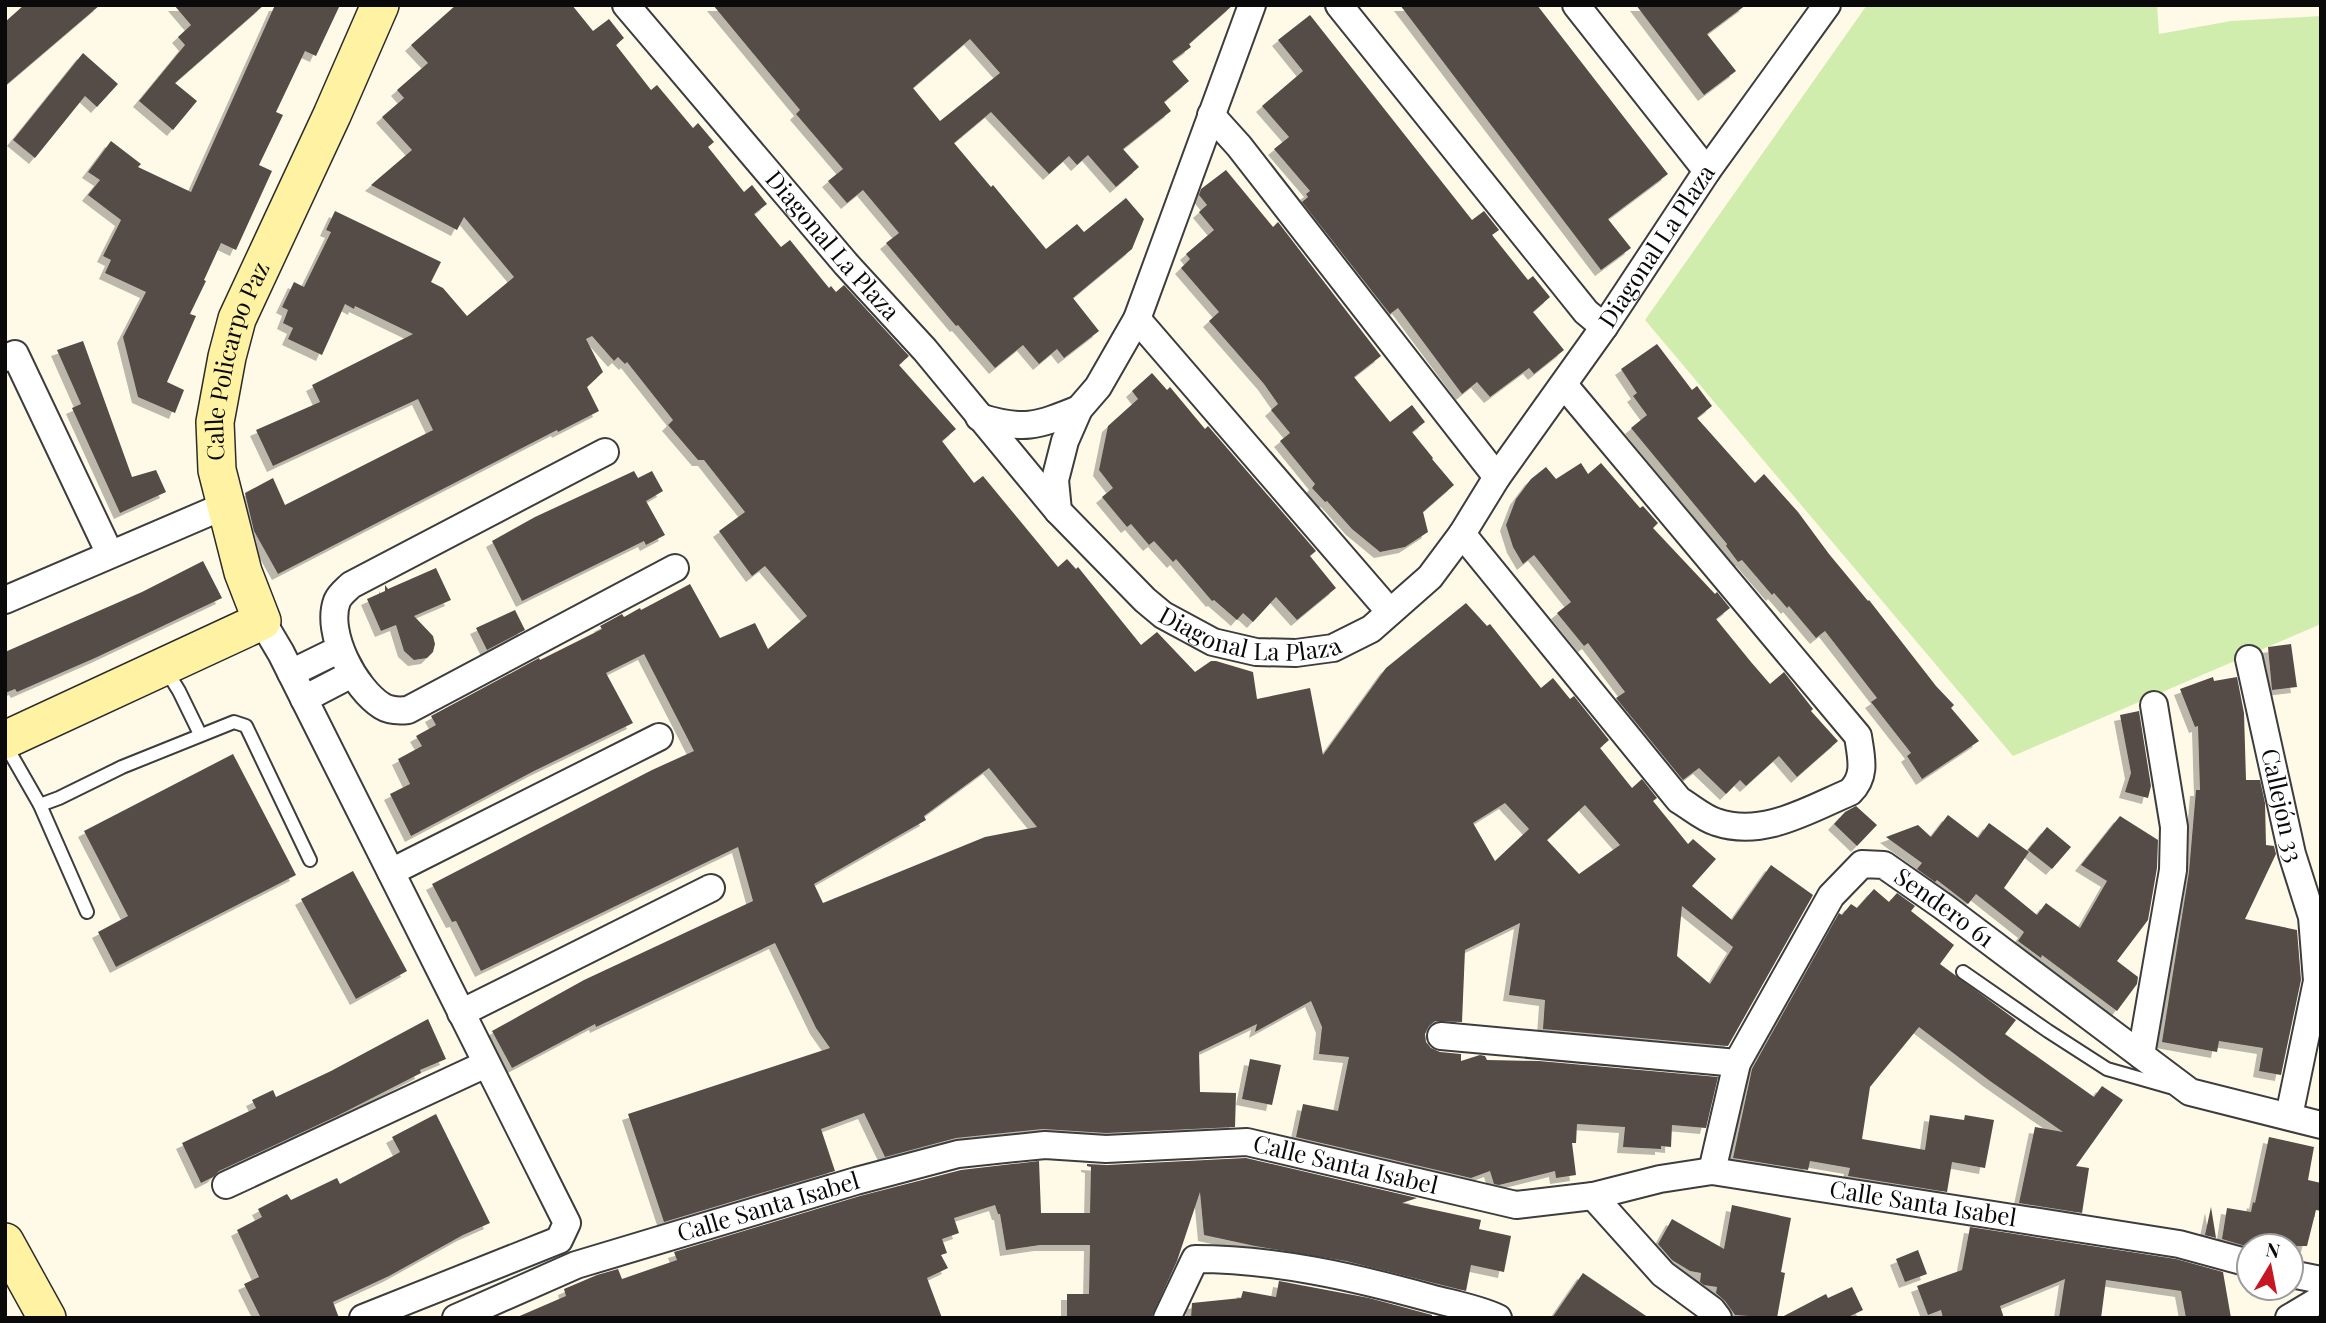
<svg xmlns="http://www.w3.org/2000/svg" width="2326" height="1323" viewBox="0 0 2326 1323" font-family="'Playfair Display',serif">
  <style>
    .green { fill: #d0edae }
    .building { fill: #544b46; fill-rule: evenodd; filter: url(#shadow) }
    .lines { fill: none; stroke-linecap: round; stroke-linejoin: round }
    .lane-casing { stroke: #3d3d3d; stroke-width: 16 }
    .street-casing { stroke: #3d3d3d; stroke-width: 30 }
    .secondary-casing { stroke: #2c2c2c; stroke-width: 40 }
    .lane { stroke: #fff; stroke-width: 12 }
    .street { stroke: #fff; stroke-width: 26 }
    .secondary { stroke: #fff2a3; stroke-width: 37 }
    .labels { text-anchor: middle; stroke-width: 7; stroke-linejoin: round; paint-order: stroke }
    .street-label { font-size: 24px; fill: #0a0a0a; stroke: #fff }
  </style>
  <defs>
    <filter id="shadow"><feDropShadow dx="-6" dy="6" stdDeviation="0" flood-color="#0004"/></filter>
  </defs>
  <rect width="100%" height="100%" fill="#fffae8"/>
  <path class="green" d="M1867,5H2157L2159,34L2231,21L2321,16V624L2013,756L1645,320Z"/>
  <g class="building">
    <path d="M24,5H100L5,86V22Z"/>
    <path d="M174,5H264L175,83L197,101L173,130L139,101L185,45L178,37L191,25Z"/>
    <path d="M275,5H340L316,56L305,51L276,112L283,115L259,165L272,171L236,250L221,243L204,280L206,281L190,314L196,316L167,382L184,390L175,413L138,397L123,337L146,292L105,273L111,260L103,256L121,220L88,195L100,180L88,172L111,141L141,164L138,167L191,192Z"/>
    <path d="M456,5H572L593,31L609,19L624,38L616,45L651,90L657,85L693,128L698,123L714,142L708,147L744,192L752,185L767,204L754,214L781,247L790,240L829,288L831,286L836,292L844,285L909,356L899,365L956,429L942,441L974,483L983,476L1058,567L1067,559L1076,569L1078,567L1141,645L1157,632L1195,672L1211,661H1216L1253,672L1257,699L1310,688L1323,755L1386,668L1466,603L1487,626L1490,624L1541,688L1553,678L1570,699L1574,696L1609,740L1600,748L1632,788L1642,779L1657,798L1653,801L1688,844L1693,839L1716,859L1692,886L1732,920L1771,865L1813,895L1728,1046L1543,1029L1545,1000L1509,995L1520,923L1465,950L1462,1022L1435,1021L1429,1026L1425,1034L1426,1042L1431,1048L1440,1052L1461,1054V1061L1480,1055L1485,1056L1487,1060L1539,1061L1718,1077L1706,1128L1672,1125L1671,1147L1661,1146V1149L1623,1147L1625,1127L1577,1124L1576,1143H1572L1576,1175L1556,1178L1555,1171L1499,1185L1494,1184L1490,1171L1471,1178L1296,1137L1303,1104L1338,1111L1349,1057L1319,1054L1322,1027L1311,1001L1255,1032L1257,1024L1199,1052L1200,1092L1236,1093L1235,1127L1106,1133L1043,1129L956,1138L885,1157L864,1113L821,1129L835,1171L664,1222L628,1114L830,1048L816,1028L775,943L596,1027L595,1024L512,1068L492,1031L584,980L753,901L738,847L481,971L456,921L452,922L432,884L652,770L694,751L644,654L606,673L633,723L534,771L411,836L390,794L410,784L398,759L422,746L416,736L436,725L431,716L539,658L540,660L602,629L600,626L622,614L624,617L640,608L641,610L690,584L720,638L755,623L768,649L807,616L765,566L752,576L719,531L745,512L704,460H698L668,425L673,420L627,362L625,364L618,357L614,361L592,336L586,339L603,372L587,387L599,411L558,432L557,430L278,574L254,531L245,493L273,478L285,505L433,430L418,399L273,466L256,430L320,402L312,385L413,334L355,306L354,309L345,304L322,355L288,339L293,328L283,323L288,310L282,307L294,282L304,287L331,232L326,230L335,211L441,262L431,282L443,288L467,316L514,277L464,217L457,230L371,185L412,150L382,117L404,98L397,90L428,63L411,45ZM989,768L1037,827L985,837L823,903L814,884L926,820L924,816ZM1505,803L1529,829L1495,861L1473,823ZM1585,805L1620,845L1579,874L1547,840ZM1682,906L1733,947L1710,984L1677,956Z"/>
    <path d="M713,5H1233L1189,44L1191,47L1172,61L1189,81L1164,102L1171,111L1123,149L1139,167L1116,187L1088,155L1077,165L1069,156L1049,174L991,112L954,143L991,187L993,185L1046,249L1077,224L1084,232L1126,198L1144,219L1132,249L1073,298L1099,331L1064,358L1057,349L1039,364L1023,345L995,368L958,325L956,326L886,243L899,233L863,190L847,203L828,181L843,169L796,114L800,110ZM970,39L1000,73L940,121L913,88Z"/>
    <path d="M1400,5H1537L1668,174L1608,219L1631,248L1601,270Z"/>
    <path d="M1636,5H1746L1707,34L1736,71L1704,95Z"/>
    <path d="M1310,15L1472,220L1484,211L1499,230L1492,235L1528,280L1533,276L1550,297L1533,312L1564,350L1534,374L1529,368L1490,397L1477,382L1462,394L1398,308L1390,314L1302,202L1308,197L1306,194L1310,191L1274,149L1289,137L1262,106L1303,71L1278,40Z"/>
    <path d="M83,53L118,84L97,107L85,96L35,158L13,140Z"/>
    <path d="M1226,170L1273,227L1278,222L1381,356L1354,377L1390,422L1412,405L1425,422L1412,432L1433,458L1432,459L1454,485L1423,512L1428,532L1405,547L1380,552L1352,529L1327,501L1325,502L1312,488L1315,484L1280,441L1290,433L1271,410L1278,404L1264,384L1209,321L1219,312L1181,268L1190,259L1186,254L1214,230L1199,212L1207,205L1199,195L1201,189Z"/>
    <path d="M83,341L132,477L156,470L166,492L120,513L72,408L81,404L57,350Z"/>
    <path d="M1657,344L1692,390L1697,386L1712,406L1697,418L1755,483L1764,474L1798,512L1829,554L1868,601L1869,600L1936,686L1954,705L1951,708L1979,741L1922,779L1907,756L1911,753L1871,702L1877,698L1825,631L1816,638L1789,606L1787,608L1774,593L1772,595L1742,560L1738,562L1726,546L1727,544L1631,428L1647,415L1633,396L1637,393L1621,369Z"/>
    <path d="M1152,373L1167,390L1170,387L1205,429L1208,426L1316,551L1310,556L1336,588L1297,620L1276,597L1253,622L1243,613L1237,620L1214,600L1212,601L1176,559L1173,562L1154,541L1149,545L1131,524L1127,527L1102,497L1113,488L1099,470L1108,426L1138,399L1132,391Z"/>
    <path d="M1581,463L1588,474L1601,463L1640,508L1643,506L1658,523L1653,528L1715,594L1717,592L1730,608L1716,619L1751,662L1770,684L1784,672L1813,709L1811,711L1838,741L1797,777L1779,756L1746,786L1740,780L1726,794L1699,768L1683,780L1616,698L1625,692L1588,643L1584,646L1557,613L1571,602L1534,555L1523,564L1513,547L1506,525L1516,499L1531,479L1546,467L1556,479Z"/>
    <path d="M634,471L638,478L652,471L663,491L646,501L665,535L646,545L644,541L522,601L492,541L535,517Z"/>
    <path d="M203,561L222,598L95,658L17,692L15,689L5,693V652L142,592Z"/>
    <path d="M436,568L451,600L414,616L433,636L435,644L433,652L427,658L414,660L404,651L396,625L381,631L367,599L385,591V585L388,589Z"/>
    <path d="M515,610L525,630L487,650L476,628Z"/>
    <path d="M2291,644L2297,687L2272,690L2268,647Z"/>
    <path d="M2213,677L2214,681L2237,677L2244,713L2246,780H2260L2265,803L2266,845L2274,846L2276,854L2245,919L2297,930L2301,980L2281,1075L2259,1071L2263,1048L2219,1041L2217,1052L2162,1042L2189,872L2196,790H2200L2198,726L2195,727L2180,689Z"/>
    <path d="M2139,711L2151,786L2148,798L2125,792L2131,773L2120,715Z"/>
    <path d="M233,754L296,875L116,967L98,932L128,916L84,831Z"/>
    <path d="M1856,806L1877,825L1857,846L1834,824L1845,812Z"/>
    <path d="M1948,815L1978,838L1989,823L2029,852L2004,888L2037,915L2046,903L2080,928L2107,881L2081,865L2120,816L2158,840L2157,868L2148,920L2117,961L2138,977L2137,984L2117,1011L2042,955L2041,958L2018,941L2024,932L1976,894L1968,904L1937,880L1935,882L1917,869L1922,863L1886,837L1918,825L1931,837Z"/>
    <path d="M2047,827L2071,847L2052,869L2028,850Z"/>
    <path d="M353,871L407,971L356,999L301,899Z"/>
    <path d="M1874,889L1889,902L1897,893L1915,906L1911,911L1954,945L1940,964L2016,1020L2005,1034L2094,1097L2102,1086L2123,1100L2076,1166L2089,1168L2082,1213L2019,1203L2035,1127L2063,1132L1990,1081L1919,1027L1870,1087L1862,1139L1925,1150L1930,1115L1964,1120L1965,1115L1994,1120L1985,1168L1952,1162L1947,1192L1848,1176L1850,1168L1810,1161L1808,1170L1733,1158L1752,1069L1839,913L1842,915L1851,904L1857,908Z"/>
    <path d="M428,1019L446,1059L420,1070L421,1073L337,1116L219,1171L213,1177L201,1183L182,1143L256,1108L252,1100L273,1090L276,1097L331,1071Z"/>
    <path d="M1250,1059L1281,1065L1272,1105L1242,1099Z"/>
    <path d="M436,1114L490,1223L463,1235L389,1276L333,1302L339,1318H261L244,1284L259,1277L237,1230L262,1217L258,1209L287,1194L291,1200L337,1178L340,1184L393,1156L400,1152L392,1137Z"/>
    <path d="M2269,1137L2314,1147L2308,1180L2321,1183V1211L2316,1210L2307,1246L2249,1247L2222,1239L2227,1208L2251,1212L2253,1202L2255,1203Z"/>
    <path d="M1246,1158L1417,1198L1402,1203L1481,1220L1479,1229L1511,1236L1504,1272L1471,1265L1466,1291L1346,1261L1255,1246L1204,1235L1200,1192L1177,1261L1151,1318L1067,1316V1294H1089L1090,1245H1040L1006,1250L1000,1214H998L995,1205L954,1218L959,1233L942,1239L947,1253L941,1255L948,1268L927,1278L942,1318H515L566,1296L564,1289L597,1275L618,1269L622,1279L677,1260L674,1252L860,1196L961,1170L1039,1161L1041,1213H1090L1091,1167L1087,1166V1164L1107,1165Z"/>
    <path d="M1732,1205L1791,1218L1781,1272L1785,1273L1777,1318L1735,1315L1725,1301L1716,1293L1717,1287L1704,1285L1700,1282L1701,1273L1690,1271L1672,1260L1658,1244L1672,1219L1724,1249Z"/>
    <path d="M2211,1207L2216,1238L2205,1235Z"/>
    <path d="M1970,1227L2176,1259L2223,1272L2231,1318H2186L2181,1291L2106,1280L2101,1318H2059L2065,1279L2000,1306L2004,1318H1943L1941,1310L1928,1315L1917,1286L1962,1270Z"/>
    <path d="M1918,1250L1927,1274L1905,1282L1896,1259Z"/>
    <path d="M1583,1273L1649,1318H1552Z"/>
    <path d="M1279,1281L1369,1298L1432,1315V1318H1191L1192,1303L1241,1298L1243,1291L1276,1297Z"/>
    <path d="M1852,1287L1863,1310L1846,1318H1780L1826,1294L1828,1298Z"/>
  </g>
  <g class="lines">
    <defs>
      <g id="lane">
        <path d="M166,670L179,691L200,734"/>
        <path d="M5,744L40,805L87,912"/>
        <path d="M40,805L59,798L122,767L234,722L246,726L310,860"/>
        <path d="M1963,972L2048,1031L2107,1069L2170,1087"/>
      </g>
      <g id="street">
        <path id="s1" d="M626,5L846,264L925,350L1058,511L1145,600L1163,615L1213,642L1256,652L1296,653L1333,648L1371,629L1430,577L1462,534L1497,477L1604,327L1707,171L1827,5"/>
        <path d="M1339,5L1586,312L1604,327"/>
        <path d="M1576,5L1707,171"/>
        <path d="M1211,115L1239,146L1497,477"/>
        <path d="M1137,319L1390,612"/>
        <path d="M5,358L15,354L110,554"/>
        <path d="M979,417C1023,431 1037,426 1079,409"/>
        <path d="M605,452L351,585C346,590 340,594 337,601C325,633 355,689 382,706C390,711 399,711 408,710L675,568"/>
        <path d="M1058,511L1055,480L1065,441L1079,409L1098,387L1137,319L1252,5"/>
        <path d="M1462,534L1679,800C1691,807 1703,818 1716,822C1763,838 1808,810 1850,792C1867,776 1861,757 1858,736L1564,385"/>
        <path d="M5,600L224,506"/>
        <path d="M262,621L281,653L567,1223L559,1240L363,1318"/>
        <path id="s2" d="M2249,659L2292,854L2312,917L2317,981L2289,1116"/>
        <path d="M291,673L340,649"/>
        <path d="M304,699L352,674"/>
        <path d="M391,872L659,737"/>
        <path d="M461,1013L711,888"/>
        <path d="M1441,1036L1737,1063"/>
        <path d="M2141,1055L2173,870L2174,827L2154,705"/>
        <path id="s3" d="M1712,1171L1737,1063L1831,896L1862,864L1884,865L1944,907L2190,1092L2321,1125"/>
        <path d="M226,1185L486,1064"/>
        <path d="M1593,1196L1663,1274L1712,1310L1718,1318"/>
        <path d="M2291,1274L2321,1280"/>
        <path id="s4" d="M456,1318L576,1265L856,1181L958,1154L1045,1145L1106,1149L1247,1142L1516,1205L1593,1196L1660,1179L1712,1171L2179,1244L2249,1263"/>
        <path d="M1167,1318L1195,1259C1275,1259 1354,1277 1430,1298C1452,1304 1477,1308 1498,1318"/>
        <path d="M2289,1318L2321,1299"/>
      </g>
      <g id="secondary">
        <path id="s5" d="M5,740L262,621L243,572L217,470L215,422L227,357L237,319L332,115L380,5"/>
        <path d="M5,1242L47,1318"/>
      </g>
    </defs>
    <use href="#lane" class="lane-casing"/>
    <use href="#street" class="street-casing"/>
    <use href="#secondary" class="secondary-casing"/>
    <use href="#lane" class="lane"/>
    <use href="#street" class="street"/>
    <use href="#secondary" class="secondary"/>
  </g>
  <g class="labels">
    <g class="street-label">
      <text dy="8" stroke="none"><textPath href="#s1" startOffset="317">Diagonal La Plaza</textPath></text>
      <text dy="8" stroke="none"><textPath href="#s1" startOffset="1514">Diagonal La Plaza</textPath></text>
      <text dy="8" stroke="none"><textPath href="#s5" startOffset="553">Calle Policarpo Paz</textPath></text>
      <text dy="8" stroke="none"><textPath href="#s1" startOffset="905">Diagonal La Plaza</textPath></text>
      <text dy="8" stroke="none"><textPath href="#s2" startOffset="150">Callejón 33</textPath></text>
      <text dy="8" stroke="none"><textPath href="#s3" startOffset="443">Sendero 61</textPath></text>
      <text dy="8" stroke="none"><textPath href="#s4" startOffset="920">Calle Santa Isabel</textPath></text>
      <text dy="8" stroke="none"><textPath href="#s4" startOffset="1508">Calle Santa Isabel</textPath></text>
      <text dy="8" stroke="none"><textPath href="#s4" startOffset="332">Calle Santa Isabel</textPath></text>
    </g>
  </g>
  <rect width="2326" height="1323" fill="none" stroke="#0a0a0a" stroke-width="14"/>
  <g transform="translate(2270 1267) rotate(10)"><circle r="33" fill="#ffffff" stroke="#9d9d9d" stroke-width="2"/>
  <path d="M0-5L12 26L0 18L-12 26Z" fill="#c61724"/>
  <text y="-10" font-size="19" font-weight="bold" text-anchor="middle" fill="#0a0a0a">N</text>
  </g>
</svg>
